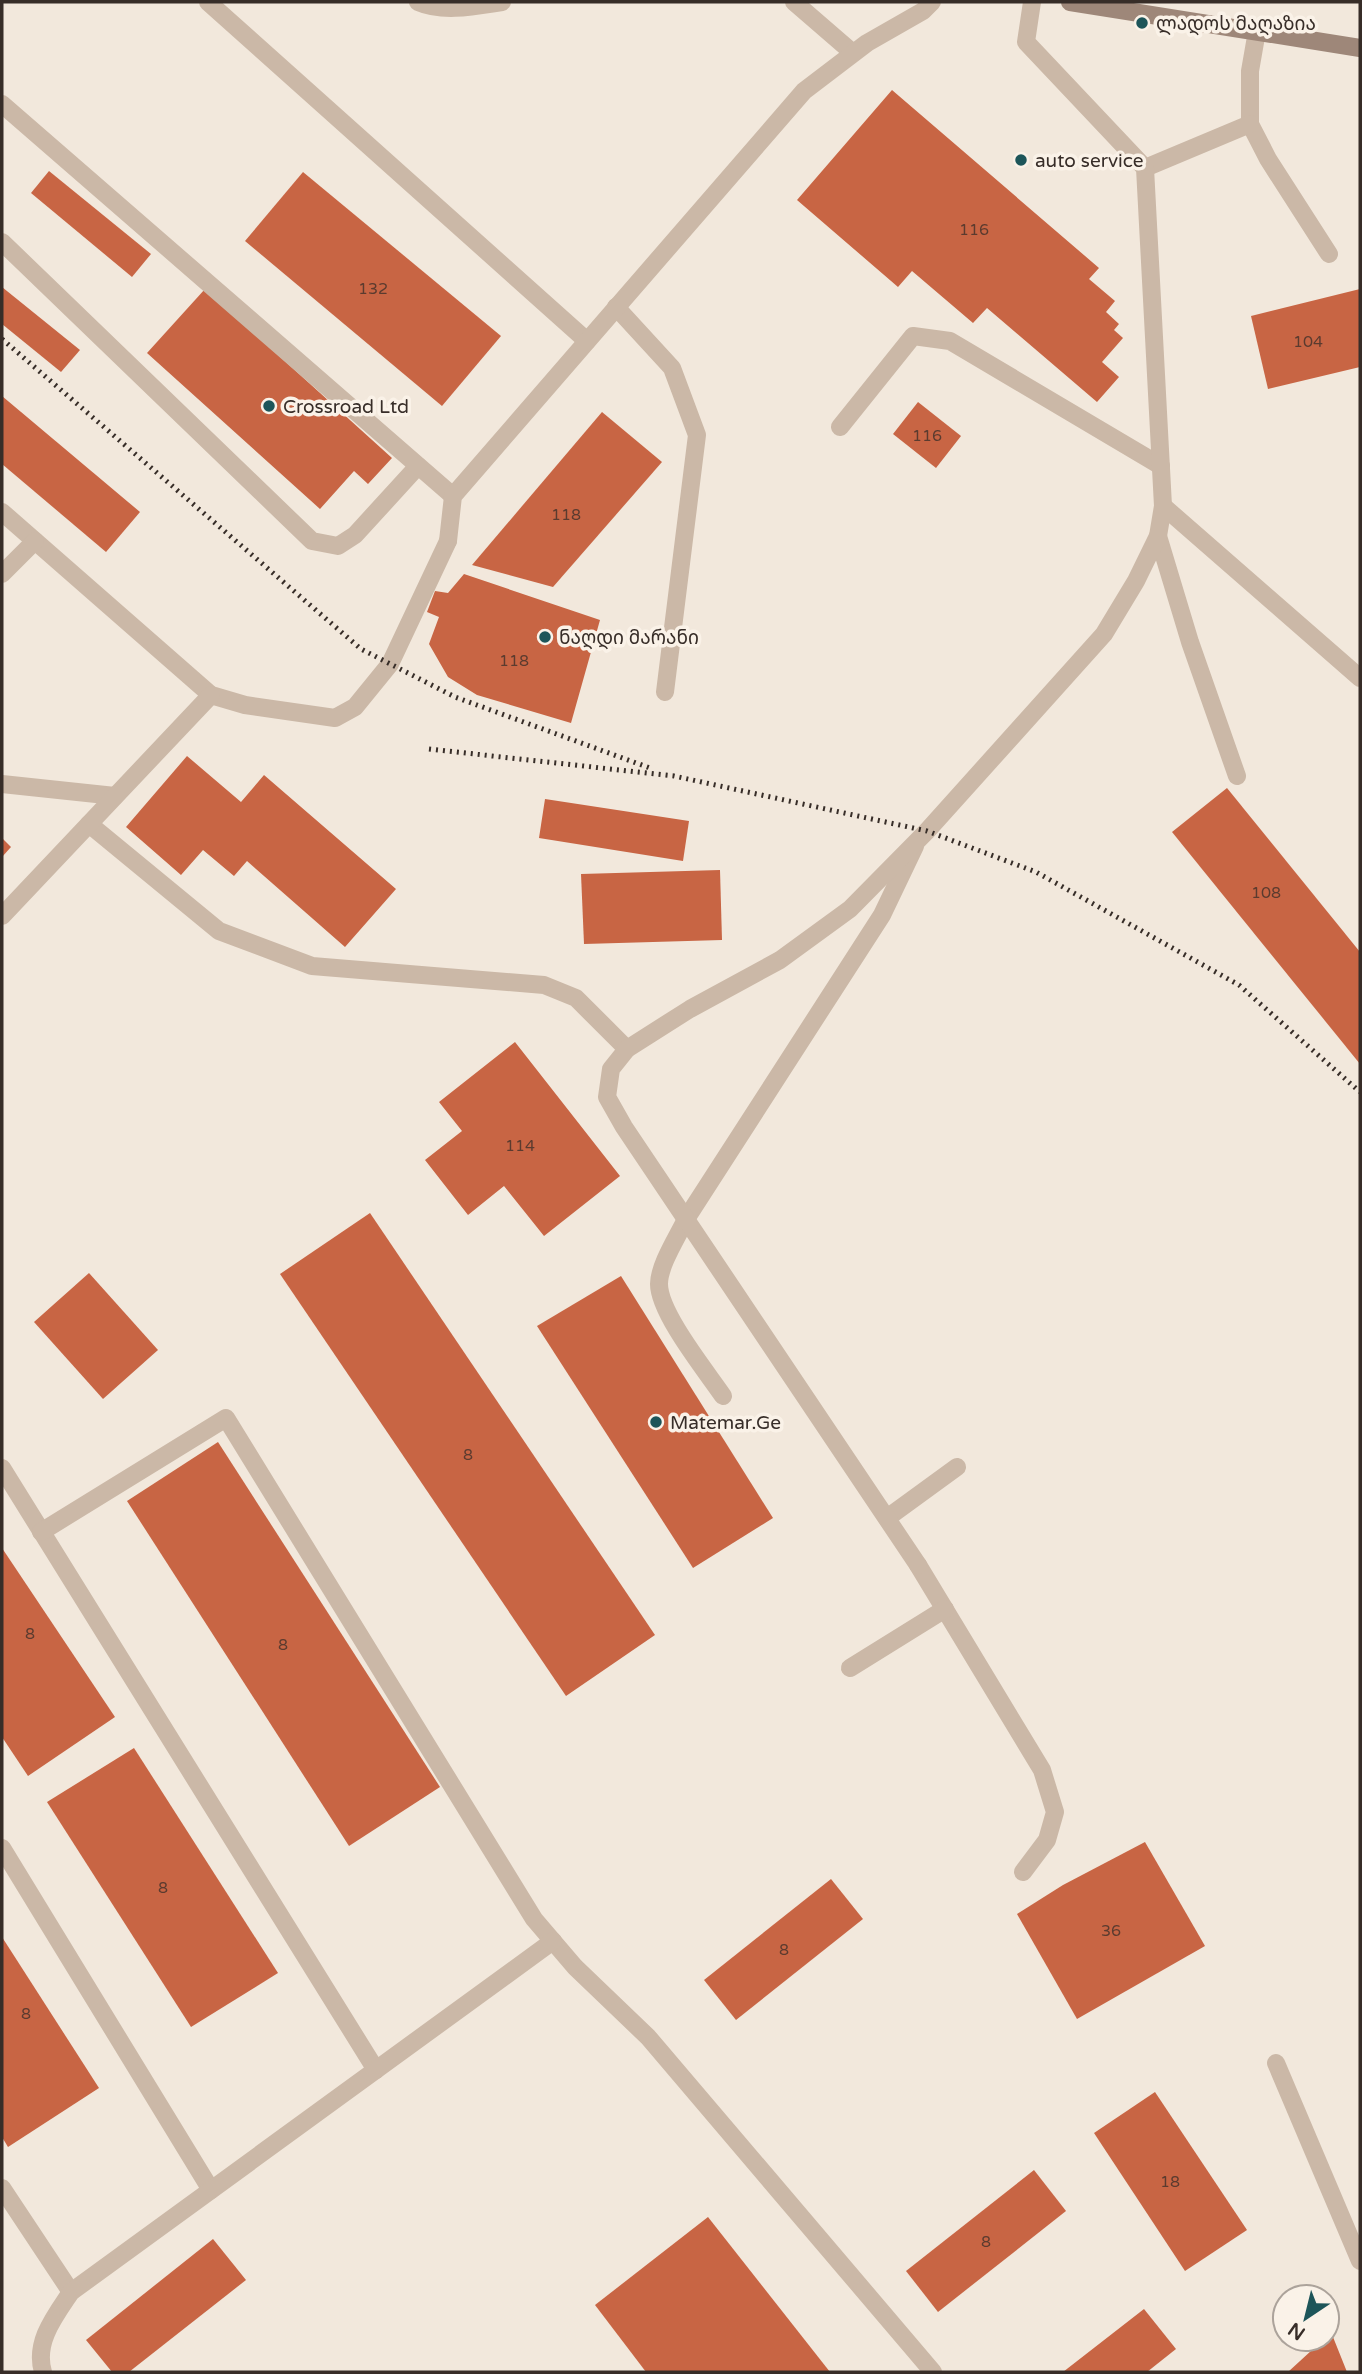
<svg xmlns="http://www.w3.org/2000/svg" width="1362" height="2374" viewBox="0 0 1362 2374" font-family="'Varela Round','Noto Sans Georgian',sans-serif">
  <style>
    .building { fill: #c86544 }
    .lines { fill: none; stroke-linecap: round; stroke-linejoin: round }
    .lane { stroke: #cbb8a7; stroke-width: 18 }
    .street { stroke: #cbb8a7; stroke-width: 18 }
    .secondary { stroke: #9e8779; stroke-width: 18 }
    .rail { stroke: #372d28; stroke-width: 5; stroke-dasharray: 2 5; stroke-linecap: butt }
    .poi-dot { fill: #1d5559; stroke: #faf2e8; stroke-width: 2.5 }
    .labels { text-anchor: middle; stroke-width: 7; stroke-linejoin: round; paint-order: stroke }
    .number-label { font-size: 16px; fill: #5b3b2f }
    .poi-label { font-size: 19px; fill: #372d28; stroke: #faf2e8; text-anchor: start }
  </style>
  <rect width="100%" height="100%" fill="#f2e8dc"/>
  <g class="building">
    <path d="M892,90L1099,268L1089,279L1115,301L1106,312L1119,324L1114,330L1123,338L1102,362L1119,377L1097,402L987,308L973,323L912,271L898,287L797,200Z"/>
    <path d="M49,171L151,254L132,277L31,193Z"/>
    <path d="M303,172L501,336L442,406L245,241Z"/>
    <path d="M2,287L80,350L61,372L2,324Z"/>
    <path d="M205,289L392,458L368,484L354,471L320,509L147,353Z"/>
    <path d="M1360,289V367L1268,389L1251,316Z"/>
    <path d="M2,396L140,512L106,552L2,464Z"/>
    <path d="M918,402L961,436L936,468L893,434Z"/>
    <path d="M602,412L662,462L553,587L472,565Z"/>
    <path d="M464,574L600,620L571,723L477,695L448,677L429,644L439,617L427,612L435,591L448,593Z"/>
    <path d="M187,756L241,802L264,775L396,889L345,947L247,861L234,876L203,850L181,875L126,827Z"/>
    <path d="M1227,788L1360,952V1064L1172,832Z"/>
    <path d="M545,799L689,821L683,861L539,838Z"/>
    <path d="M2,838L11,847L2,857Z"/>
    <path d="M720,870L722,940L584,944L581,874Z"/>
    <path d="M515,1042L620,1176L544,1236L504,1186L468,1215L425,1160L462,1131L439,1102Z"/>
    <path d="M370,1213L655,1635L566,1696L280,1274Z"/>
    <path d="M89,1273L158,1350L103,1399L34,1322Z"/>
    <path d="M621,1276L773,1518L693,1568L537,1326Z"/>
    <path d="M218,1442L440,1787L349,1846L127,1501Z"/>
    <path d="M2,1548L115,1717L28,1776L2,1737Z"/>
    <path d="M134,1748L278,1973L191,2027L47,1802Z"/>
    <path d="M1145,1842L1205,1946L1077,2019L1017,1914L1063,1885Z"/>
    <path d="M831,1879L863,1919L736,2020L704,1980Z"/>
    <path d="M2,1937L99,2088L8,2147L2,2137Z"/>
    <path d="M1155,2092L1247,2230L1185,2271L1094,2133Z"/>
    <path d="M1034,2170L1066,2211L938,2312L906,2271Z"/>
    <path d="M708,2217L830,2372H646L595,2305Z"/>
    <path d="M213,2239L246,2280L129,2372H112L86,2340Z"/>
    <path d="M1144,2309L1176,2349L1147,2372H1063Z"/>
    <path d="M1331,2332L1347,2372H1288L1324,2339H1327Z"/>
  </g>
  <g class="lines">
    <g class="lane">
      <path d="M208,2L587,341"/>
      <path d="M418,2C443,13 476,6 502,2"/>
      <path d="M794,2L853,53"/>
      <path d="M1257,31L1250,71V124L1268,159L1329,254"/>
      <path d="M1145,168L1250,124"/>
      <path d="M2,242L312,541L338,546L355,535L418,466"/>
      <path d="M616,307L672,368L697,435L665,692"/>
      <path d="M840,427L913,336L950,341L1161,466"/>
      <path d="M1163,506L1360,678"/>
      <path d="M2,512L211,695L245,705L335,718L355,707L390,664L448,541"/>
      <path d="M1158,536L1190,642L1237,776"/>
      <path d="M2,574L35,541"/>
      <path d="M2,784L115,796"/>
      <path d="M89,824L219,931L312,966L544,985L576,998L627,1049"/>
      <path d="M2,916L211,695"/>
      <path d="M723,1396C706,1371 659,1313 659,1284C659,1265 678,1236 686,1219L882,915L915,846"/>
      <path d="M2,1468L376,2070"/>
      <path d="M887,1518L957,1467"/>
      <path d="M41,1532L226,1418L534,1919L575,1967L648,2037L933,2372"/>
      <path d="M918,1565L1042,1770L1055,1812L1047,1840L1023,1872"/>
      <path d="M850,1668L945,1609"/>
      <path d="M2,1848L211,2190"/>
      <path d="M1276,2063L1360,2261"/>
      <path d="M2,2188L71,2292"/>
      <path d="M43,2372C34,2342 55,2316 71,2292L553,1941"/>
    </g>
    <g class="street">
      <path d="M2,104L453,496"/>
      <path d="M448,541L453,496L804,91L867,43L923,11L932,2"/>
      <path d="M918,1565L624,1127L607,1097L611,1069L627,1049L690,1009L780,960L850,909L927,831L1104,634L1136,581L1158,536L1163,506L1145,168L1026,42L1032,2"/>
    </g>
    <path class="secondary" d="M1070,2L1360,48"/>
    <g class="rail">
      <path d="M2,339L361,649L455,697L650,768"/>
      <path d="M429,749L674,776L927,831L1036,872L1239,985L1360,1092"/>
    </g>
  </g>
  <g class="poi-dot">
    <circle cx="1142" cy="23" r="7"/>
    <circle cx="1021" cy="160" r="7"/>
    <circle cx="269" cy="406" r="7"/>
    <circle cx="545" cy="637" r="7"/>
    <circle cx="656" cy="1422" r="7"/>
  </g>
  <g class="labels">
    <g class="number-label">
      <text x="974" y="235">116</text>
      <text x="373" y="294">132</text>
      <text x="1308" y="347">104</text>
      <text x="927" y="441">116</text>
      <text x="566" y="520">118</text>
      <text x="514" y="666">118</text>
      <text x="1266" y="898">108</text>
      <text x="520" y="1151">114</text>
      <text x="468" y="1460">8</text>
      <text x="30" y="1639">8</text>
      <text x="283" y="1650">8</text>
      <text x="163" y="1893">8</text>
      <text x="1111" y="1936">36</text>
      <text x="784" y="1955">8</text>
      <text x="26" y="2019">8</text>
      <text x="1170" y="2187">18</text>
      <text x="986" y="2247">8</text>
    </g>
    <g class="poi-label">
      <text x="1156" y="30">ლადოს მაღაზია</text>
      <text x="1035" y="167">auto service</text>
      <text x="283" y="413">Crossroad Ltd</text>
      <text x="559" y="644">ნაღდი მარანი</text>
      <text x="670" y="1429">Matemar.Ge</text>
    </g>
  </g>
  <rect width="1362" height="2374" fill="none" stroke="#372d28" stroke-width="7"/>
  <g transform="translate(1306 2318) rotate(215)"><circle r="33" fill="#faf2e8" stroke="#aca39b" stroke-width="2"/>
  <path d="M0-5L12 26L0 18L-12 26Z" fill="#1d5559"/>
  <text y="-10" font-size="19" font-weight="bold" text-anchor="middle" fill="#372d28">N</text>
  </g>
</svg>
